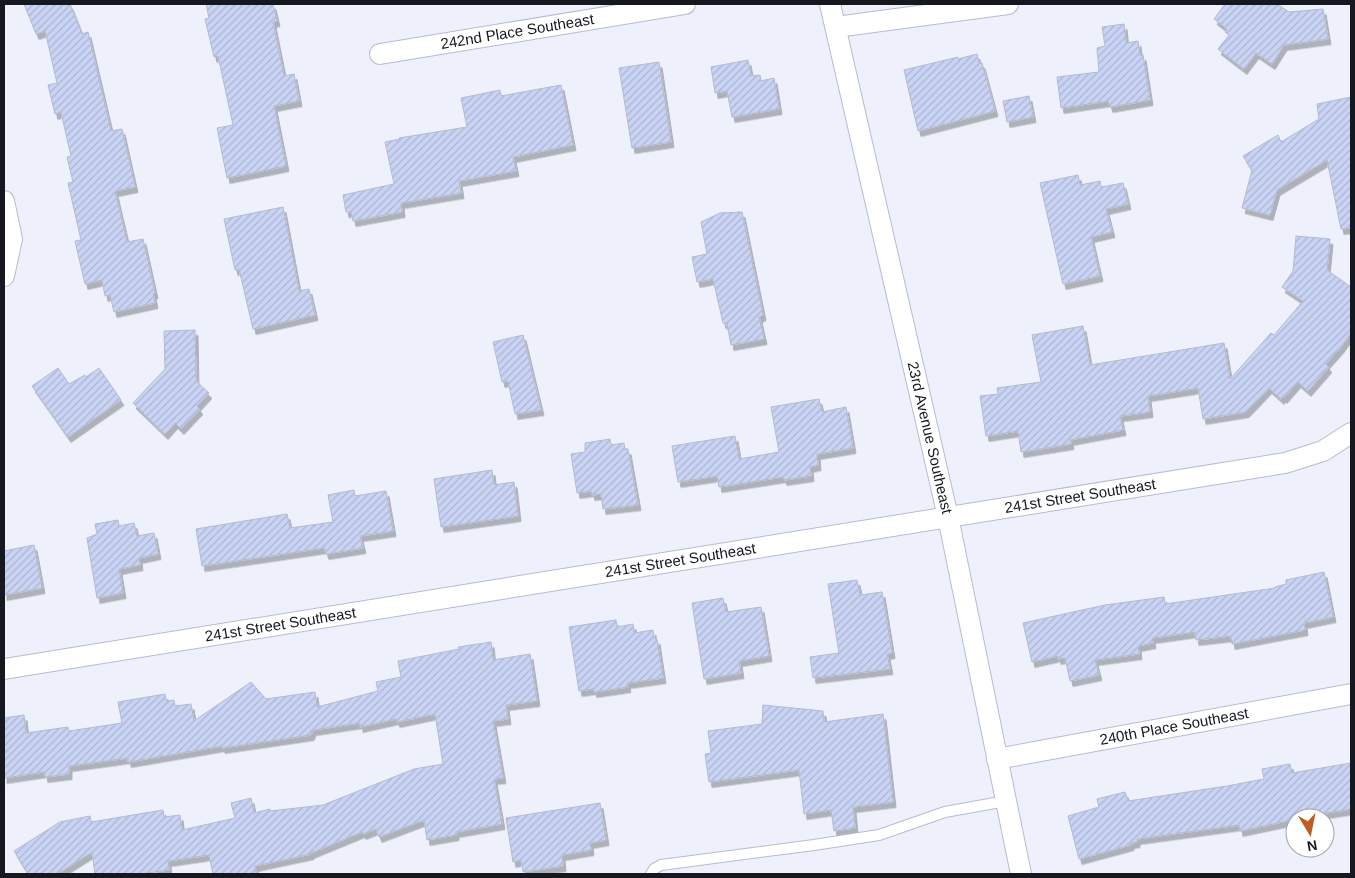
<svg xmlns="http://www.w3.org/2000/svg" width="1355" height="878" viewBox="0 0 1355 878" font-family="Helvetica,sans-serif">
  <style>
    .building { fill: url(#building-hatch); stroke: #b3bad0; filter: url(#shadow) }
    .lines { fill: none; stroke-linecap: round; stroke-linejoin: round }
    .lane-casing { stroke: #b5bcd3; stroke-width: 12 }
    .street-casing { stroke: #b5bcd3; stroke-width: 22 }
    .lane { stroke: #fff; stroke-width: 10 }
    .street { stroke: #fff; stroke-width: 20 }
    .labels { text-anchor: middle; stroke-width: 4; stroke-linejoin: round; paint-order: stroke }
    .street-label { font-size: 15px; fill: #161820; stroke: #fff }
  </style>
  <defs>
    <pattern id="building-hatch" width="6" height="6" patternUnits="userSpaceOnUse" patternTransform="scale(1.25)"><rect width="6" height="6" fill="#c9d3f4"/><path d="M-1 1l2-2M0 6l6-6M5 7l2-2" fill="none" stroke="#acb4d1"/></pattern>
    <filter id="shadow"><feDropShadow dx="3" dy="5.5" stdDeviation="0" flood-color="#0004"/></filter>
  </defs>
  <rect width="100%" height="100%" fill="#eef1fb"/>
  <g class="building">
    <path d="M24,4H70L82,34L88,32L111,131L122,129L135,187L115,191L127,242L143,239L155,293L153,294L155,303L114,312L110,295L105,296L102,280L85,284L75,241L81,240L68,183L73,182L67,157L71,156L61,112L55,114L48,85L57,83L45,31L36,34Z"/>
    <path d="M206,4H273L277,21L273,22L284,76L294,74L299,101L274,106L286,166L227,178L217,128L233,125L218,56L214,57L205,19L209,18Z"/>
    <path d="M1225,4H1277L1289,12L1323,9L1328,39L1284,45L1272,64L1256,53L1244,69L1218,49L1229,35L1225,32L1227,29L1214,19Z"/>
    <path d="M1124,24L1126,43L1138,41L1140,56L1143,55L1150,100L1110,107L1108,101L1061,108L1057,77L1099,72L1097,48L1105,46L1102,27Z"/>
    <path d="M977,54L979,63H982L995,111L918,131L904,70L958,57V59Z"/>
    <path d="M748,60L751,76L760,75L761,81L774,78L779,109L732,117L727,91L715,93L711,67Z"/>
    <path d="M659,62L671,142L632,148L619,68Z"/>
    <path d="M561,85L573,145L513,157L516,171L459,181L461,193L401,203L402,212L353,221L351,212H346L343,195L394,184L385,142L400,139L399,138L467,127L461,98L500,90L501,96Z"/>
    <path d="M1029,96L1033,117L1007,122L1003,101Z"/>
    <path d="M1351,97V228L1341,229L1327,160L1277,190L1270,215L1242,208L1252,170L1243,156L1278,135L1281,142L1319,119L1317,104Z"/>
    <path d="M1078,175L1080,185L1100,181L1101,187L1123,183L1128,204L1106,209L1112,232L1091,237L1100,276L1063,284L1040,183Z"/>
    <path d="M283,207L299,291L309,289L315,315L253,329L239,269L235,270L224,219Z"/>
    <path d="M742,212L763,315L759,317L764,339L731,345L727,324L723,323L713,279L697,282L692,257L707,254L701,222L720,213Z"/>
    <path d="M1296,236L1330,239L1327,270L1351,287V333L1341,347L1326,364L1329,367L1308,391L1298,382L1284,398L1283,396L1281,399L1269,388L1246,412L1203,419L1198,388L1148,396L1150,412L1120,416L1123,430L1070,440L1071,444L1021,452L1018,431L986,436L980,396L998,394L997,388L1041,382L1032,335L1083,326L1090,365L1224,343L1230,379L1271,333L1274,335L1303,301L1282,287L1293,271Z"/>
    <path d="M195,330L196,381L209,393L197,406L200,409L181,429L175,423L165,434L133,403L165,369L164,331Z"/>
    <path d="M523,335L541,410L515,414L508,381L502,382L493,342Z"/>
    <path d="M58,368L69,384L85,375L86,377L99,368L121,400L68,437L32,386Z"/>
    <path d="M819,399L822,412L846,407L853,448L817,454L818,465L810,467L811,476L784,480L783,477L719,487L717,476L678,482L672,446L735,436L739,459L779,452L771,407Z"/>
    <path d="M610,439L611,445L624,443L625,450L628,449L638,505L603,509L601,494L592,495L591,491L577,493L571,454L585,452V443Z"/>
    <path d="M492,470L494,485L514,482L518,516L441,527L434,479Z"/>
    <path d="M354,490L355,496L386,491L393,531L360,536L363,548L326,554L324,548L202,566L196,529L287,514L290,528L333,522L328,495Z"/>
    <path d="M118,520L119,526L134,523L137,536L154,533L158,554L139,558L140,565L119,569L123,593L97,598L87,538L97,534L95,524Z"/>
    <path d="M34,545L42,588L4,595V551Z"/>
    <path d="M1324,572L1333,617L1304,623L1305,630L1232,644L1231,636L1196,640L1195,632L1152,638L1153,643L1138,646L1139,654L1095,660L1099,675L1070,681L1065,658L1058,659V656L1032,662L1023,623L1105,605L1164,597L1165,604L1275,588V587L1286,584V580Z"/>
    <path d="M857,580L860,595L882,592L892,653L887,654L890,669L813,678L810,657L839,653L828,584Z"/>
    <path d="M723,598L726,612L761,607L769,656L739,661L741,673L704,679L692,603Z"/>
    <path d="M616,620L617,627L633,624L634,633L653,630L654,639H657L663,678L627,683L628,687L594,692L593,689L579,691L569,627Z"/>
    <path d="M491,642L493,660L530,654L537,701L506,705L508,719L493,721L503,778L494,779L502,824L456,832V835L427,840L424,820L379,837L376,829L363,834L362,832L311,853V854L255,866L256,874H213L209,855L168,861L169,870L140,874H95L92,852L57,874H28L14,851L60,822L90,816L91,822L163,810L164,817L180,815L182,830L235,818L231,803L251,798L254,813L270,809V811L323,805L414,769L443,764L435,714L397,722L396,719L360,727V723L313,730L311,735L222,748V746L128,762V758L69,766V774L45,777L44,772L4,778V718L24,715L26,733L68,727L69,731L122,723L118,702L165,694L166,701L174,700L175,706L191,704L194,721L251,682L266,699L315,692L317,707L378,691L376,682L401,677L398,661L459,649L458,647Z"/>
    <path d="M763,705L823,711L824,722L883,714L893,802L853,807L855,828L834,831L831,810L804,814L799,770L709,782L705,754L711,753L708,731L762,724Z"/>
    <path d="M1351,763V809L1295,818L1292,820L1240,831L1239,825L1137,839V842L1131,843V845L1079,859L1068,816L1099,807L1097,799L1125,792L1128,801L1227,786L1264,779L1262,769L1290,764L1292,773Z"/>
    <path d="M600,803L606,840L590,843L591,850L562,855L563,866L523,872L521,860L513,862L506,818Z"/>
  </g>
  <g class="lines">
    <defs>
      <path id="lane" d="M651,874L654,869L661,865L814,845L879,835L945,812L1006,801"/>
      <g id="street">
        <path id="s1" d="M830,4L948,517L1021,874"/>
        <path d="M836,27L1008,4"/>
        <path id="s2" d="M380,54L685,4"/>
        <path d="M4,201L12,239L4,276"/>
        <path id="s3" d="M4,669L1285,463L1323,451L1351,433"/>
        <path id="s4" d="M997,759L1351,694"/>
      </g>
    </defs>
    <use href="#lane" class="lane-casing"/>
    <use href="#street" class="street-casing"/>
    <use href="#lane" class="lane"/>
    <use href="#street" class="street"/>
  </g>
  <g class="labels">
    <g class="street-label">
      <text dy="5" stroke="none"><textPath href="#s2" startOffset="139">242nd Place Southeast</textPath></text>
      <text dy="5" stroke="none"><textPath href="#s1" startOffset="445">23rd Avenue Southeast</textPath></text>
      <text dy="5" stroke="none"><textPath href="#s3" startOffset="1090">241st Street Southeast</textPath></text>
      <text dy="5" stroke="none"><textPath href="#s3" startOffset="685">241st Street Southeast</textPath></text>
      <text dy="5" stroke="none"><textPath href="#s3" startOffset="280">241st Street Southeast</textPath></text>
      <text dy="5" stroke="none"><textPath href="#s4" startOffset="180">240th Place Southeast</textPath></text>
    </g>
  </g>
  <rect width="1355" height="878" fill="none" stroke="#161820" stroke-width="10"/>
  <g transform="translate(1310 833) rotate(170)"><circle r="24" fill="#ffffff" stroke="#a2a3a6"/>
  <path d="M0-4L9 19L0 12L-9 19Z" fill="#bf5c25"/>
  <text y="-8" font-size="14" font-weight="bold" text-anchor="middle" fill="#161820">N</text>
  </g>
</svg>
